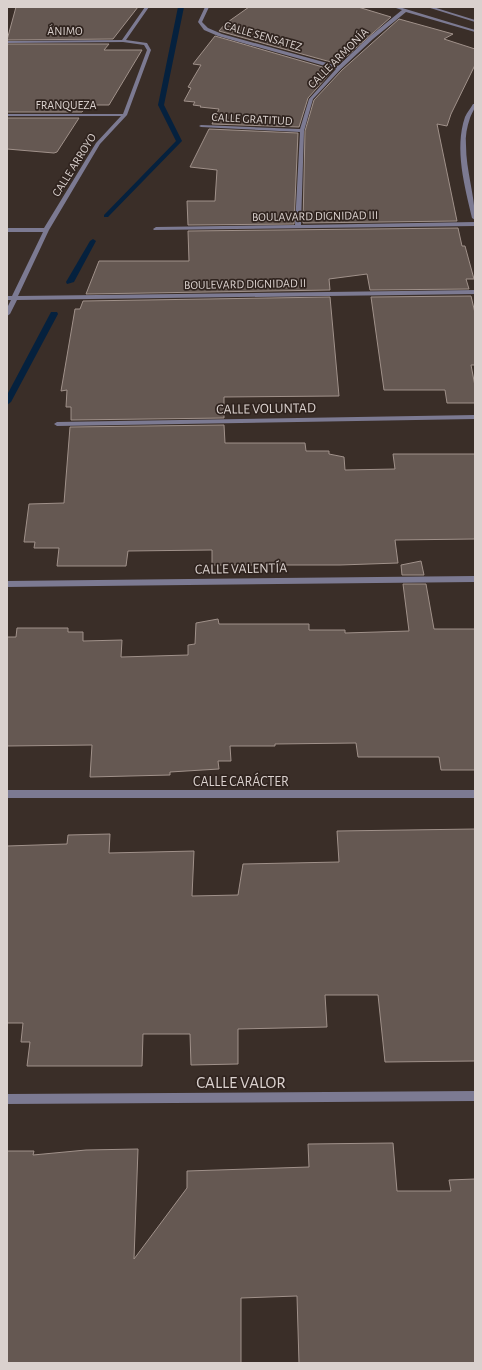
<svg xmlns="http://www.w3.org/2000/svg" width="482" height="1370" viewBox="0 0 482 1370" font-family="'Alegreya Sans',sans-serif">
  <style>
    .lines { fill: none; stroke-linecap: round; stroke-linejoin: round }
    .stream { fill: #05213e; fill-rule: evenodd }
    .building { fill: #655852; stroke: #a0918a }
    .minor { fill: #7c7a92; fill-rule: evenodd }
    .tertiary { fill: #7c7a92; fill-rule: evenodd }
    .labels { text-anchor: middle; stroke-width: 3.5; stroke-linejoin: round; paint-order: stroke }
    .far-street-label { font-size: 12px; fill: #dad1ce; stroke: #30241f }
    .street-label { font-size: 14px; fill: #dad1ce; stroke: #30241f }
    .near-street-label { font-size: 17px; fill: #dad1ce; stroke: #30241f }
  </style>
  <rect width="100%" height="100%" fill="#3a2e28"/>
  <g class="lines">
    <g class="stream">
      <path d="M178,7H184L164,105L182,141L108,217H104V215L176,141L158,105Z"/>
      <path d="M93,239L96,241L74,282L67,284L66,282L90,241Z"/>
      <path d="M51,312H57L58,314L11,402L7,405V395Z"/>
    </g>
  </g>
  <g class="building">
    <path d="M16,7H138L113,39L7,40Z"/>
    <path d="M249,7H358L391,17L338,64L219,31L225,24Z"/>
    <path d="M399,19L453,34L444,39L475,49V65L451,114L447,126L437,124L457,221L303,223L305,131L314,100L342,70Z"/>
    <path d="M215,36L333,70L308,98L299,127L212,124L219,109L200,107L201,106L193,105L195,102L184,101L191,88L188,87L201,65L193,64Z"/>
    <path d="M7,44H109L104,50H142L109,105H88L82,112H7Z"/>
    <path d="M7,118H79L57,152L54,153L7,149Z"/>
    <path d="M209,129L298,133L294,224L188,225L187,201H215L217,170L190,167Z"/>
    <path d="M458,228L462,246H465L474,279H466L469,289L370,290L367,274L329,279L330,290L86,294L99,261H189L188,231Z"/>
    <path d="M471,296L475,313V365H471L475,386V403H447L445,390H384L371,297Z"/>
    <path d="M330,297L339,396L224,397V418L71,420V407H66L67,390L61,391L75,309H80L83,301Z"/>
    <path d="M224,425L225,443H305L306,451H329V454L344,457L345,470L395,469L393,454H475V539L395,540L398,563L340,565H212V550L128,551L126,566H57L59,548H34L35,542H24L29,504L64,503L70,427Z"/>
    <path d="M421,561L424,575H402L401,565Z"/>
    <path d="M403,584H426L434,629H475V770H441L439,757H358L356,743L275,744V746H230L231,761H218L219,769L170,772V775L90,777L92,745L7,746V637H16L17,628H68V632H83V641L122,640L121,657L188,655V645L195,644L196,623L218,619L219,624H309V630H345V633L409,631Z"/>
    <path d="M475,829V1061L385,1062L378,995H325L327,1027L238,1029V1064L191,1065L190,1034H143L142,1066H27L30,1042H21L23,1023H7V846L67,844L68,835L110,834L109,853L194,851L192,896L238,895L243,864L339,862L337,831Z"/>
    <path d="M393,1143L397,1191H451L449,1180L475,1179V1363H299L297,1296L241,1298V1363H7V1151H34L33,1155L86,1150L138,1149L134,1259L187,1188V1171L309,1167L308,1144Z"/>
  </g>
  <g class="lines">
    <g class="minor">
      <path d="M145,7H149L126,40L147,43L151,50L127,115L100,144L49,230L18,296L475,290V294L17,300L10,314L7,316V308L11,300H7V296H12L43,232H7V228H44L96,143L121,116H7V114H123L147,50L144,45L123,42L7,43V41L122,40Z"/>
      <path d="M205,7H209L202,22L208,28L222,34L338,66L369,37L402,10L393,7H399L475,30V32L406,12L373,39L341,69L313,99L304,131L301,225L475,222V226L154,230L153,229L156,227L295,225L300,132L201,127L199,126L201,125L300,129L309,99L336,69L218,36L204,30L198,22Z"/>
      <path d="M427,7H433L475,20V22Z"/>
      <path d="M475,415V419L57,426L54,424L57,422Z"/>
      <path d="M475,576V582L7,587V581Z"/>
      <rect x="7" y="790" width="468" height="8"/>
      <path d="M475,1091V1101L7,1104V1094Z"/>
    </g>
    <path class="tertiary" d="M473,104H475C475,110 472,112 470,118C467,127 465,136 466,145C466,171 475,195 475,220L472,218C465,187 454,149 465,117C467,112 471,108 473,104Z"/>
  </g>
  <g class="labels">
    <g class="far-street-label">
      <text x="65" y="35">ÁNIMO</text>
      <text transform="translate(263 36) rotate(16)" y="4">CALLE SENSATEZ</text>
      <text transform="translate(338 58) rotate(-45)" y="4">CALLE ARMONÍA</text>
      <text x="66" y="109">FRANQUEZA</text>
      <text transform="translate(252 119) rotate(3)" y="4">CALLE GRATITUD</text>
      <text transform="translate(74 165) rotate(-58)" y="4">CALLE ARROYO</text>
      <text transform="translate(315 216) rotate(-1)" y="4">BOULAVARD DIGNIDAD III</text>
      <text transform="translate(245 284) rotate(-1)" y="4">BOULEVARD DIGNIDAD II</text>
    </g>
    <g class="street-label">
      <text transform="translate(266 408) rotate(-1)" y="5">CALLE VOLUNTAD</text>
      <text transform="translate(241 568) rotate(-1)" y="5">CALLE VALENTÍA</text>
      <text x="241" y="786">CALLE CARÁCTER</text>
    </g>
    <g class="near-street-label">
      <text x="241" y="1088">CALLE VALOR</text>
    </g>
  </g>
  <rect width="482" height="1370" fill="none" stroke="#dad1ce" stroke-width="16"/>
</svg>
